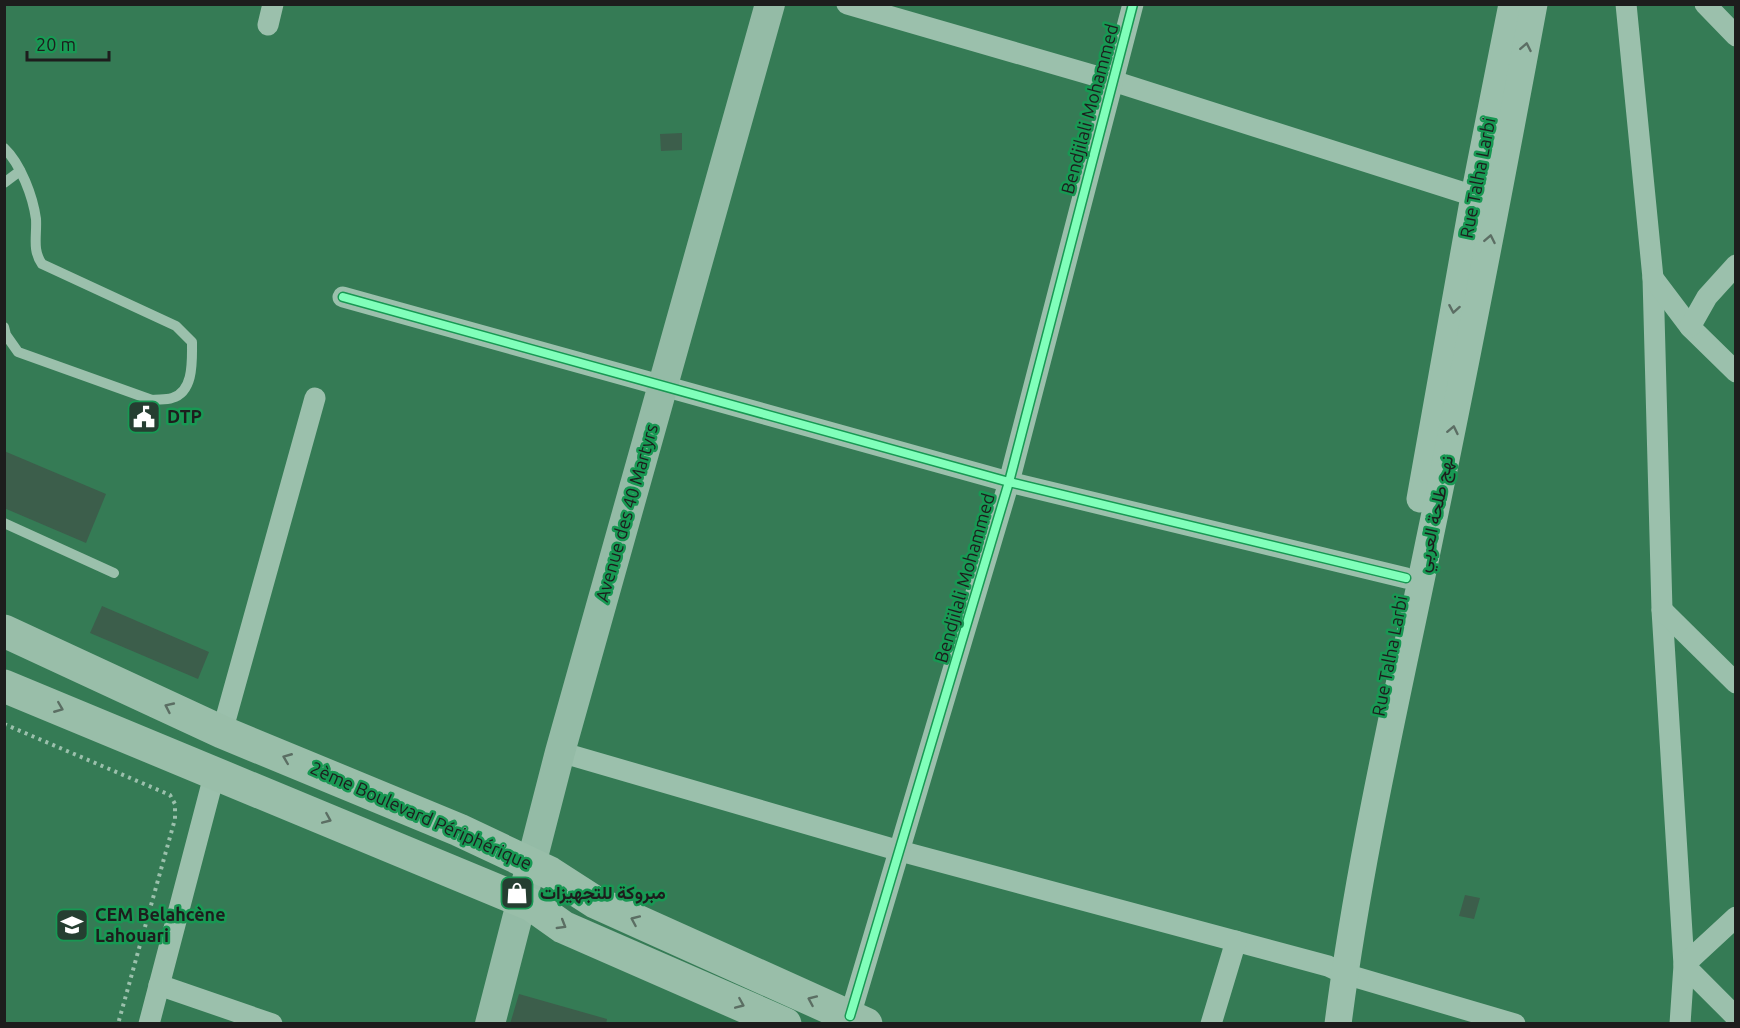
<svg xmlns="http://www.w3.org/2000/svg" width="1740" height="1028" viewBox="0 0 1740 1028" font-family="Ubuntu,Vazirmatn,sans-serif">
  <style>
    .building { fill: #3c5e4b }
    .lines { fill: none; stroke-linecap: round; stroke-linejoin: round }
    .path { stroke: #9bc0ac; stroke-width: 4; stroke-dasharray: 3 4.5; stroke-linecap: butt }
    .service { stroke: #9bc0ac; stroke-width: 10 }
    .minor { stroke: #9bc0ac; stroke-width: 21 }
    .tertiary { stroke: #9bc0ac; stroke-width: 27 }
    .secondary { stroke: #94bba6; stroke-width: 30 }
    .primary { stroke: #99bea9; stroke-width: 33 }
    .cycleway-casing { stroke: #189853; stroke-width: 11 }
    .cycleway { stroke: #80ffba; stroke-width: 8 }
    .oneway { stroke: #5c6e64 }
    .oneway2 { stroke: #5b6e63 }
    .labels { text-anchor: middle; stroke-width: 5; stroke-linejoin: round; paint-order: stroke }
    .street-label { font-size: 18px; fill: #1d1d1d; stroke: #189853 }
    .poi-label { font-size: 18px; font-weight: bold; fill: #1d1d1d; stroke: #189853; text-anchor: start }
  </style>
  <rect width="100%" height="100%" fill="#357b55"/>
  <g class="building">
    <path d="M682,133V150L661,151L660,134Z"/>
    <path d="M4,451L106,494L86,543L4,508Z"/>
    <path d="M102,606L209,652L198,679L90,633Z"/>
    <path d="M1465,895L1480,898L1474,919L1459,916Z"/>
    <path d="M519,994L607,1019L606,1024H510Z"/>
  </g>
  <g class="lines">
    <path class="path" d="M4,724L170,795L175,804V819L118,1024"/>
    <g class="service">
      <path d="M4,148C21,164 33,197 36,219C37,236 32,250 42,264L176,326L192,342C192,361 194,392 172,398C166,400 158,399 152,400L18,352L6,335L4,327"/>
      <path d="M4,183L20,171"/>
      <path d="M4,523L114,573"/>
    </g>
    <g class="minor">
      <path d="M847,4L1113,81L1474,196"/>
      <path d="M1626,4L1653,278L1662,610L1684,965L1680,1024"/>
      <path d="M1705,4L1736,36"/>
      <path d="M268,25L273,4"/>
      <path d="M1653,278L1690,327L1736,372"/>
      <path d="M343,297L1009,482L1406,578"/>
      <path d="M1690,327L1707,297L1736,265"/>
      <path d="M1662,610L1736,683"/>
      <path d="M222,732L315,398"/>
      <path d="M560,752L900,851L1328,966L1345,974L1515,1024"/>
      <path d="M1736,917L1684,965L1736,1017"/>
      <path d="M159,985L272,1024"/>
      <path d="M850,1016L1009,482L1133,4"/>
      <path d="M149,1024L215,772"/>
      <path d="M1211,1024L1236,941"/>
    </g>
    <g class="tertiary">
      <path d="M1420,499L1474,196L1512,4"/>
      <path d="M1338,1024C1359,860 1397,698 1430,537C1467,360 1501,182 1534,4"/>
    </g>
    <path class="secondary" d="M490,1024L560,752L770,4"/>
    <g class="primary">
      <path d="M4,631L222,732L459,830L550,873L595,902L866,1024"/>
      <path d="M4,686L532,905L563,927L785,1024"/>
    </g>
    <defs>
      <g id="cycleway">
        <path d="M343,297L1009,482L1406,578"/>
        <path d="M850,1016L1009,482L1133,4"/>
      </g>
    </defs>
    <use href="#cycleway" class="cycleway-casing"/>
    <use href="#cycleway" class="cycleway"/>
  </g>
  <defs><path id="oneway-chevron" d="M-2-3.5L2.5 0L-2 3.5" fill="none" stroke-width="1.6" stroke-linecap="round" stroke-linejoin="round" transform="scale(1.5)"/></defs>
  <g class="oneway">
    <use href="#oneway-chevron" transform="translate(1526 47) rotate(-79)"/>
    <use href="#oneway-chevron" transform="translate(1490 239) rotate(-79)"/>
    <use href="#oneway-chevron" transform="translate(1454 309) rotate(100)"/>
    <use href="#oneway-chevron" transform="translate(1453 430) rotate(-78)"/>
  </g>
  <g class="oneway2">
    <use href="#oneway-chevron" transform="translate(169 707) rotate(-155)"/>
    <use href="#oneway-chevron" transform="translate(59 708) rotate(22)"/>
    <use href="#oneway-chevron" transform="translate(287 758) rotate(-158)"/>
    <use href="#oneway-chevron" transform="translate(327 819) rotate(23)"/>
    <use href="#oneway-chevron" transform="translate(635 920) rotate(-156)"/>
    <use href="#oneway-chevron" transform="translate(562 925) rotate(31)"/>
    <use href="#oneway-chevron" transform="translate(812 1000) rotate(-156)"/>
    <use href="#oneway-chevron" transform="translate(740 1004) rotate(23)"/>
  </g>
  <defs>
    <symbol id="civic-square" viewBox="-11 -11 22 22"><rect x="-9" y="-9" width="18" height="18" rx="4" fill="#253e31" stroke="#189853"/><path d="M-.6-6.5H3V-4.5H.6V-3L4-1V1h2V6H-6V1h2V-1L-.6-3ZM-1.2 2.5V6h2.4V2.5Z" fill="#fff"/></symbol>
    <symbol id="shop-square" viewBox="-11 -11 22 22"><rect x="-9" y="-9" width="18" height="18" rx="4" fill="#253e31" stroke="#189853"/><path d="M-5-2.5h2.3a2.7 3.5 0 0 1 5.4 0H5L5.5 6h-11ZM-1.5-2.5h3a1.5 2.3 0 0 0-3 0Z" fill="#fff"/></symbol>
    <symbol id="school-square" viewBox="-11 -11 22 22"><rect x="-9" y="-9" width="18" height="18" rx="4" fill="#253e31" stroke="#189853"/><path d="M0-5L7-2L0 1L-7-2ZM-4 1L0 2.5L4 1V4Q0 6-4 4Z" fill="#fff"/></symbol>
  </defs>
  <g fill-rule="evenodd">
    <use href="#civic-square" x="125" y="398" width="38" height="38"/>
    <use href="#shop-square" x="498" y="874" width="38" height="38"/>
    <use href="#school-square" x="53" y="906" width="38" height="38"/>
  </g>
  <g class="labels">
    <g class="street-label">
      <text transform="translate(1090 109) rotate(-75)" y="6">Bendjilali Mohammed</text>
      <text transform="translate(1478 178) rotate(-79)" y="6">Rue Talha Larbi</text>
      <text transform="translate(627 513) rotate(-74)" y="6">Avenue des 40 Martyrs</text>
      <text transform="translate(1435 514) rotate(-78)" y="6">نهج طلحة العربي</text>
      <text transform="translate(965 578) rotate(-74)" y="6">Bendjilali Mohammed</text>
      <text transform="translate(1390 656) rotate(-79)" y="6">Rue Talha Larbi</text>
      <text transform="translate(421 816) rotate(24)" y="6">2ème Boulevard Périphérique</text>
    </g>
    <g class="poi-label">
      <text x="167" y="423">DTP</text>
      <text x="540" y="899">مبروكة للتجهيزات</text>
      <text x="95" y="921">CEM Belahcène<tspan x="95" dy="21">Lahouari</tspan></text>
    </g>
  </g>
  <rect width="1740" height="1028" fill="none" stroke="#1d1d1d" stroke-width="12"/>
  <path d="M27 51v9h82v-9" fill="none" stroke="#1d1d1d" stroke-width="3"/>
  <text x="36" y="51" font-size="18" fill="#1d1d1d" stroke="#189853" stroke-width="4.5" paint-order="stroke">20 m</text>
</svg>
